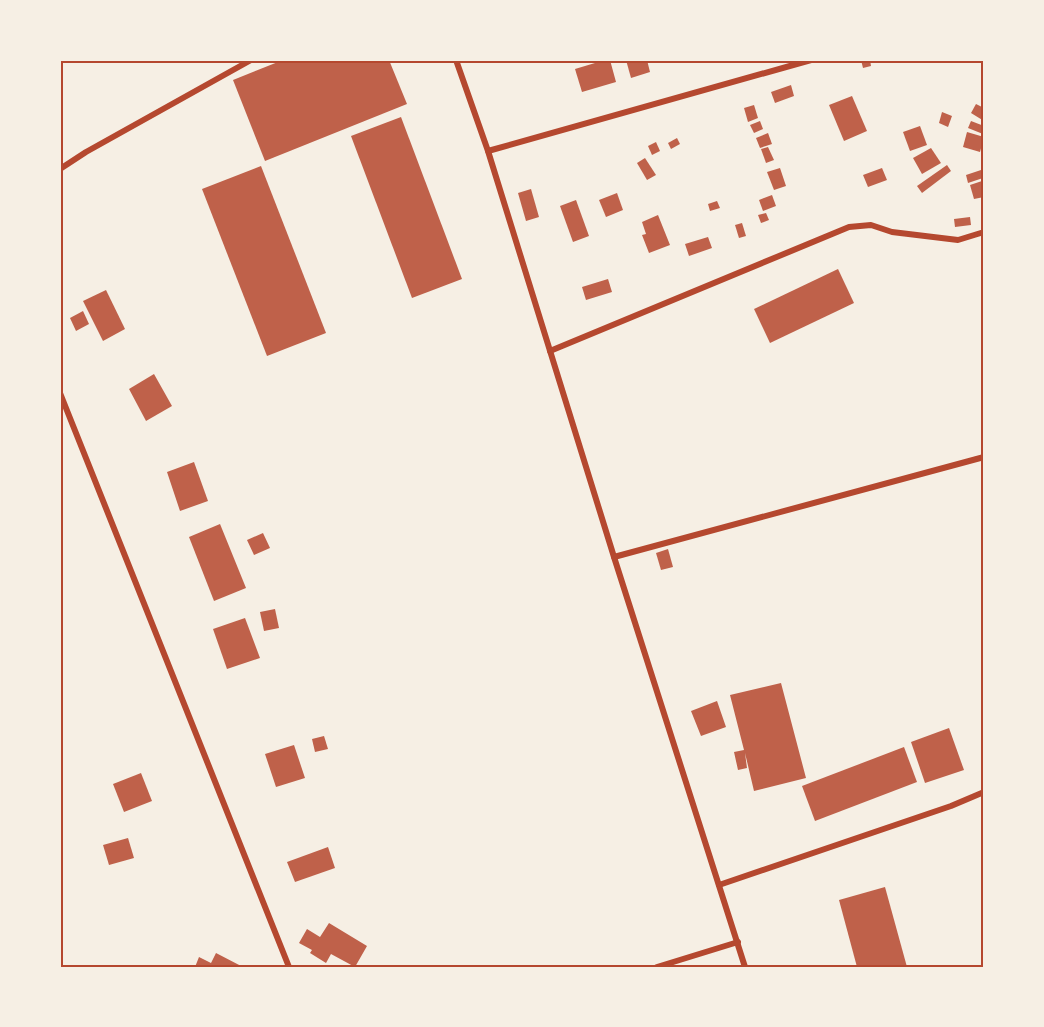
<svg xmlns="http://www.w3.org/2000/svg" width="1044" height="1027" viewBox="0 0 1044 1027" font-family="Rubik,sans-serif">
  <style>
    .building { fill: #bf614a }
    .lines { fill: none; stroke-linecap: round; stroke-linejoin: round }
    .minor { stroke: #b5482f; stroke-width: 6 }
    .neatline { fill: none; stroke: #b5482f; stroke-width: 2 }
  </style>
  <rect width="100%" height="100%" fill="#f6efe4"/>
  <g class="building">
    <path d="M283,60H389L407,104L265,161L233,80Z"/>
    <path d="M605,60H610L616,82L582,92L575,69Z"/>
    <path d="M626,60H647L650,72L631,78Z"/>
    <path d="M861,60H870L871,66L863,68Z"/>
    <path d="M791,85L794,96L775,103L771,92Z"/>
    <path d="M852,96L867,131L844,141L829,105Z"/>
    <path d="M976,104L984,108V121L971,113Z"/>
    <path d="M754,105L758,118L748,122L744,108Z"/>
    <path d="M942,112L952,116L948,127L939,123Z"/>
    <path d="M401,117L462,279L412,298L351,136Z"/>
    <path d="M760,121L763,129L754,133L750,125Z"/>
    <path d="M971,121L984,126L983,134L968,128Z"/>
    <path d="M920,126L927,145L910,151L903,132Z"/>
    <path d="M967,132L984,137L980,152L963,147Z"/>
    <path d="M768,133L772,144L760,148L756,138Z"/>
    <path d="M677,138L680,144L671,149L668,143Z"/>
    <path d="M656,142L660,151L652,155L648,146Z"/>
    <path d="M768,147L774,160L766,163L761,149Z"/>
    <path d="M931,148L941,163L922,174L913,158Z"/>
    <path d="M645,158L656,175L647,180L637,163Z"/>
    <path d="M947,165L951,171L922,193L917,186Z"/>
    <path d="M261,166L326,333L267,356L202,189Z"/>
    <path d="M780,168L786,186L774,190L767,172Z"/>
    <path d="M882,168L887,180L868,187L863,175Z"/>
    <path d="M981,170L983,178L968,183L966,175Z"/>
    <path d="M982,181L984,197L974,199L970,185Z"/>
    <path d="M531,189L539,217L526,221L518,193Z"/>
    <path d="M617,193L623,210L606,217L599,200Z"/>
    <path d="M772,195L776,206L763,211L759,200Z"/>
    <path d="M576,200L589,236L573,242L560,206Z"/>
    <path d="M717,201L720,208L710,211L708,204Z"/>
    <path d="M766,213L769,220L761,223L758,215Z"/>
    <path d="M658,215L670,245L649,253L642,235L646,234L642,222Z"/>
    <path d="M970,217L971,225L955,227L954,219Z"/>
    <path d="M742,223L746,236L739,238L735,225Z"/>
    <path d="M708,237L712,248L689,256L685,244Z"/>
    <path d="M838,269L854,303L770,343L754,309Z"/>
    <path d="M608,279L612,292L586,300L582,287Z"/>
    <path d="M106,290L125,329L103,341L83,301Z"/>
    <path d="M83,311L89,324L76,331L70,318Z"/>
    <path d="M154,374L172,406L146,421L129,389Z"/>
    <path d="M194,462L208,501L180,511L167,472Z"/>
    <path d="M220,524L246,588L214,601L189,537Z"/>
    <path d="M263,533L270,548L254,555L247,540Z"/>
    <path d="M668,549L673,567L661,570L656,553Z"/>
    <path d="M275,609L279,628L264,631L260,612Z"/>
    <path d="M245,618L260,658L227,669L213,629Z"/>
    <path d="M781,683L806,778L754,791L745,753L747,768L738,770L734,752L744,750L730,695Z"/>
    <path d="M717,701L726,727L701,736L691,711Z"/>
    <path d="M949,728L964,770L925,783L911,742Z"/>
    <path d="M324,736L328,749L315,752L312,739Z"/>
    <path d="M294,745L305,778L276,787L265,754Z"/>
    <path d="M904,747L917,782L815,821L802,786Z"/>
    <path d="M141,773L152,801L124,812L113,784Z"/>
    <path d="M128,838L134,858L109,865L103,845Z"/>
    <path d="M328,847L335,868L295,882L287,862Z"/>
    <path d="M885,887L907,967H857L839,900Z"/>
    <path d="M329,923L367,946L355,967L331,954L326,963L310,953L312,950L299,943L307,929L320,937Z"/>
    <path d="M216,953L243,967H195L199,957L211,963Z"/>
  </g>
  <g class="lines">
    <g class="minor">
      <path d="M456,60L488,151L614,557L745,967"/>
      <path d="M488,151L811,60"/>
      <path d="M60,169L86,152L251,60"/>
      <path d="M550,351L849,227L871,225L892,232L958,240L984,232"/>
      <path d="M60,393L289,967"/>
      <path d="M614,557L984,457"/>
      <path d="M719,885L951,806L984,792"/>
      <path d="M657,967L738,942"/>
    </g>
  </g>
  <rect width="1044" height="1027" fill="none" stroke="#f6efe4" stroke-width="123"/>
  <rect x="62" y="62" width="920" height="904" class="neatline"/>
</svg>
